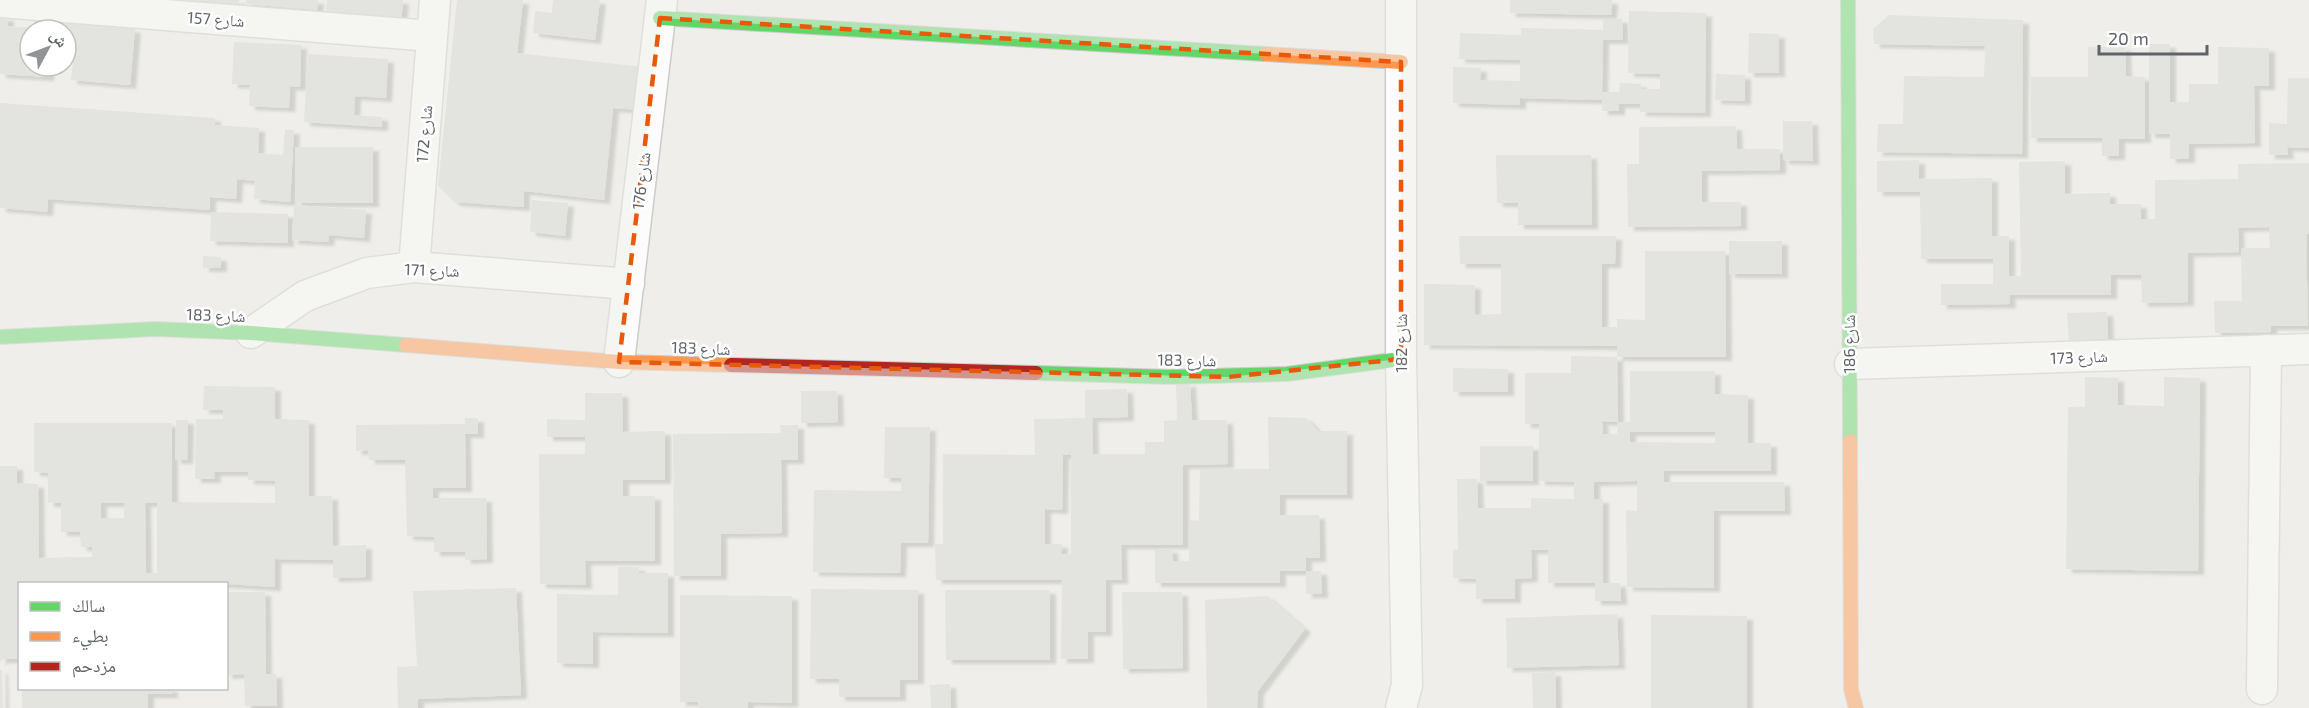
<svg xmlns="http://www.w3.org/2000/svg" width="2309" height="708" viewBox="0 0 2309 708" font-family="'Exo 2','Noto Naskh Arabic',sans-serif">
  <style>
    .building { fill: #d6d5d3; fill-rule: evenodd; filter: url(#shadow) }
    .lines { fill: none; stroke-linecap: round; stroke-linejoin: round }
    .street-casing { stroke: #cbcccc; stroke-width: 33 }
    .fast-casing { stroke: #cacacb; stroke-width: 16 }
    .slow-casing { stroke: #cacacb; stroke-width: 16 }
    .jam-casing { stroke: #cacacb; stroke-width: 16 }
    .street { stroke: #fdfcfc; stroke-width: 30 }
    .fast { stroke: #63d668; stroke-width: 14 }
    .slow { stroke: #ff974d; stroke-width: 14 }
    .jam { stroke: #b3261e; stroke-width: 14 }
    .marked { fill: none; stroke: #e8590c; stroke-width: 4.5; stroke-dasharray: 12 8; stroke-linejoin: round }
    .labels { text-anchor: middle; stroke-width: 5; stroke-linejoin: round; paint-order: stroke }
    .street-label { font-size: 16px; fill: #5f6368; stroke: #fff }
  </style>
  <defs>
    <filter id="shadow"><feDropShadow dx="6" dy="4" stdDeviation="1.5" flood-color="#0004"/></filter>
  </defs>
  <rect width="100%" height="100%" fill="#efeeea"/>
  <g class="building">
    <path d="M190,0H239L238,17L190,13Z"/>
    <path d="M246,0H318L317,10L246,4Z"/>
    <path d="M327,0H403L401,21L326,14Z"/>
    <path d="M457,0H523L517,53L643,67L638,110L613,108L604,200L524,191V207L455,202L438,186Z"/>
    <path d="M553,0H600L595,40L533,33L535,11L552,13Z"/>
    <path d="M1510,0H1612L1611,15L1510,13Z"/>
    <path d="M1629,11L1706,13L1705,113L1640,112V104H1619V111H1602V100L1520,98V105L1453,103V67L1481,68L1480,80L1520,81V60L1459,59L1460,33L1521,35V28L1603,30V19H1622L1623,40H1603L1602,92H1619L1620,83L1641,84V89H1660V74L1628,73Z"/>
    <path d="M1889,15L2023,20L2022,154L1877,152L1878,124H1903L1904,76L1984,77L1985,46L1874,44L1873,29Z"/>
    <path d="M0,17H8V26L33,28L34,20L51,22V30H30V66H49L48,77L0,74Z"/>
    <path d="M66,23L135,29L130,85L71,80L75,46L66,45Z"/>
    <path d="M1749,33L1779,34V73H1748Z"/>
    <path d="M234,42L301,45L300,87L290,86L289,108L249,106L250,85L232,84Z"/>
    <path d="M2149,44H2170V102H2189V84H2218V47L2269,48V86H2254L2255,143L2189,144V159H2170V134H2149Z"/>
    <path d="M2088,47H2125L2126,76L2145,77V139H2119V156H2102V138H2031V77H2088Z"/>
    <path d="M308,54L388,59L386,98L355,96L354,115L382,117V127L304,122Z"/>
    <path d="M1716,74L1745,75V101L1715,100Z"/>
    <path d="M2288,78H2309V148L2287,147L2288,155H2269V123L2287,124Z"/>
    <path d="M0,103L215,118V125L259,128L258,153L283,155L285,130H294L290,202L254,199L255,181L237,179L236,199L210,197V210L48,199L47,212L0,208Z"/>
    <path d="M1783,121H1812L1813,161L1783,160Z"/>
    <path d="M1736,126L1737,149H1780V170L1702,171V202H1741V226L1628,227L1627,164H1639V127Z"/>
    <rect x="295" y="147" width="78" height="56"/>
    <path d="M1496,155H1591L1592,225H1518V203H1497Z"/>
    <path d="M1919,160V179L1992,178V236H2009V276H2021L2019,162L2065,161V194L2110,193V204H2141V219H2155V180L2238,179V164L2309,163V234H2306L2308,326H2271V332L2215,333L2214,301H2242L2241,248H2270L2269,227L2238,228L2239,252L2188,253V302L2142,303L2141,275H2111V295H2009L2010,304L1941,305V284H1993V259H1921L1920,192H1877V161Z"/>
    <path d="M532,200L568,203L565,236L530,232Z"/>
    <path d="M294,205L366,210L364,238L329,235L328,242L292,240Z"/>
    <path d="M211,212L288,214V243L210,241Z"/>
    <path d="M1459,236H1616L1615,264H1602V327H1617V319L1645,320V251H1725L1726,357H1617V346L1424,345V284L1475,285V315L1501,314V264H1460Z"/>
    <rect x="1729" y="241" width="53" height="33"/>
    <path d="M203,256L221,257V268H203Z"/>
    <path d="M2107,312L2108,341L2069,342L2067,313Z"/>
    <path d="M1571,356L1617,357L1618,422L1602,421L1603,434H1617L1618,422H1630V371H1715V394L1748,395V443H1771V471H1664V482H1784L1785,511H1714V588L1627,587L1626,510L1637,511V481L1594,482V499H1603V583H1620L1621,601H1595V583H1548V550H1531L1532,578L1515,579V599H1476V579L1453,578V550L1458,549L1457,479H1477L1478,508H1531V498L1574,499V482L1539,481V424H1525V373H1571ZM1630,432H1715V443L1630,442Z"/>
    <path d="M1453,368L1508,369V392H1453Z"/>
    <path d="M2085,377L2118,378V405L2164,406V377L2200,378L2198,571L2066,569L2068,407H2085Z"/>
    <path d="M1190,383L1192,420H1227L1228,464L1183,465V545H1121L1122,580H1106V632H1088V659H1061L1062,580H936L935,544H943V454L1035,455L1034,419L1085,418V390L1127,389L1128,417L1092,418L1093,454H1145V442H1164V421L1177,420L1176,384ZM1071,454V554H1061L1062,544H1045V509L1062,510L1063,455Z"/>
    <path d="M204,386L275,387V419L309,420V496H332L333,546L366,545V577L333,578V560L275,559V587L226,584H20V659H2L0,663V466H17V483L38,484L39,558L92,557V547H81L80,532H61V503H48V473L34,472V423H172V502L275,503V481L248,480V472H214L215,479H195L196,419H223V410H203ZM101,503H124V518H101ZM145,503H157V573H146Z"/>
    <path d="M801,391H837L838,422L801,423Z"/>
    <path d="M585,393H622L623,432L665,431V480H623V496H655V561H585L586,585L540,584L539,454H585V437H547V419L585,420Z"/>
    <path d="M1268,417L1306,418L1318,431H1347V495H1280V515H1319L1320,558H1306V571H1280V583H1155V549H1172L1173,561H1189V520L1199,521L1200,469H1269Z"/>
    <path d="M465,418H478V434H465L466,488H433V498H486L487,559L465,560V552H434V537L407,536L405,460H369L368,450L356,451V425L465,424Z"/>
    <path d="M176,420H188L187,460H175Z"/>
    <path d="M780,425H798V460H781L782,533L721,534V576H674L673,434L781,433Z"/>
    <path d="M885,427H930L928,543H901L900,573L813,572L814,490L901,491V478H884Z"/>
    <rect x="1480" y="446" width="53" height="35"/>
    <path d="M618,567H639V573H668V633L593,632V664L557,663V594L618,595Z"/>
    <path d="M1306,571H1321L1322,594H1306Z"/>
    <path d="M516,588L521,695L418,699V708H398L397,667L417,666L413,591Z"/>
    <path d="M811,589L918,590V680H900V697H839V679H810Z"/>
    <path d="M945,590H1050V660H946Z"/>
    <path d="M226,592H265L266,674H276L277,706H245L244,674L226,675Z"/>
    <path d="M1122,592H1182L1183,668L1123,669Z"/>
    <path d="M680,595L792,596V703L748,702V708H698V702H680Z"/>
    <path d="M1267,596L1305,629L1258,691L1257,708H1207L1205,600Z"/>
    <path d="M1617,614L1619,665L1507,668L1506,618Z"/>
    <path d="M1651,615L1747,616V708H1651Z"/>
    <path d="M0,670H2L3,708H0Z"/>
    <path d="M1555,672L1556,708H1533L1532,673Z"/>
    <path d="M950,684L951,708H931L930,685Z"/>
    <path d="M22,688H172V694H148V708H22Z"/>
  </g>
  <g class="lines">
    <defs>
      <g id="street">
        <path d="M0,2L432,36"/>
        <path d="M414,267L435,0"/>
        <path d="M251,333L305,296L367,273L414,267L629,284"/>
        <path d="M619,362L662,0"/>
        <path d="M1850,364L2309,349"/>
        <path d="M2262,689L2266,350"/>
        <path d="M1401,708L1407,685L1401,359V0"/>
      </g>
      <g id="fast">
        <path d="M1848,0L1850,441"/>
        <path d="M660,18L1266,54"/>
        <path d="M0,337L155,329L251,333L406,345"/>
        <path d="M1036,373L1168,377L1287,374L1401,359"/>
      </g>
      <g id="slow">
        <path d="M1266,54L1401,62"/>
        <path d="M406,345L619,362L731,365"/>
        <path d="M1850,441L1851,689L1856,708"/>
      </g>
      <path id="jam" d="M731,365L1036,373"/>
    </defs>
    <use href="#street" class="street-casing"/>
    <use href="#fast" class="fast-casing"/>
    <use href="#slow" class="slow-casing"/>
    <use href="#jam" class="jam-casing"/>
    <use href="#street" class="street"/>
    <use href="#fast" class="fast"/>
    <use href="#slow" class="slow"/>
    <use href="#jam" class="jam"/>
  </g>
  <path d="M0 0H2309V708H0ZM660,18L1401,62V359L1228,377L619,362Z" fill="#efeeea" fill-opacity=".55" fill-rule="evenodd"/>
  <path class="marked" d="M660,18L1401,62V359L1228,377L619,362Z"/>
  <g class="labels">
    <g class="street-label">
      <text transform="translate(216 19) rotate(4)" y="6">شارع 157</text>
      <text transform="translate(424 134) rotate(-85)" y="6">شارع 172</text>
      <text transform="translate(641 181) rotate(-83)" y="6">شارع 176</text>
      <text transform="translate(432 270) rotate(2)" y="6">شارع 171</text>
      <text transform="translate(216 315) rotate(2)" y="6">شارع 183</text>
      <text transform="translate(1401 343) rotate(-90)" y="6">شارع 182</text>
      <text transform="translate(1849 344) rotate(-90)" y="6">شارع 186</text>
      <text transform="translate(701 348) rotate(2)" y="6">شارع 183</text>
      <text transform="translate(2079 357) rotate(-2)" y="6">شارع 173</text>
      <text transform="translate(1187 360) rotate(1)" y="6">شارع 183</text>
    </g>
  </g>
  <rect x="18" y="582" width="210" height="108" fill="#ffffff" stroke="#bfc1c3" stroke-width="1.5"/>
  <rect x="30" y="602" width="30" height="9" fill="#63d668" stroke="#bfc1c3" stroke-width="1.5"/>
  <text x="72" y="612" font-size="18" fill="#5f6368">سالك</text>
  <rect x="30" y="632" width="30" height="9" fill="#ff974d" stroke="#bfc1c3" stroke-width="1.5"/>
  <text x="72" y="642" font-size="18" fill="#5f6368">بطيء</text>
  <rect x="30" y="662" width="30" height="9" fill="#b3261e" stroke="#bfc1c3" stroke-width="1.5"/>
  <text x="72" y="672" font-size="18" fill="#5f6368">مزدحم</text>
  <g transform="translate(48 48) rotate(49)"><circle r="28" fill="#ffffff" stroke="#bfc1c3" stroke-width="1.5"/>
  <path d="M0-4.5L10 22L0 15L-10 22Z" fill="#919496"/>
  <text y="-9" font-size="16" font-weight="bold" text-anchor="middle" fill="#5f6368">ش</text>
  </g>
  <path d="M2099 45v9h108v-9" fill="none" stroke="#5f6368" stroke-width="3"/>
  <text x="2108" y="45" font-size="18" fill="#5f6368" stroke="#ffffff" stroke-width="4.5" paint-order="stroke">20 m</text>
</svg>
